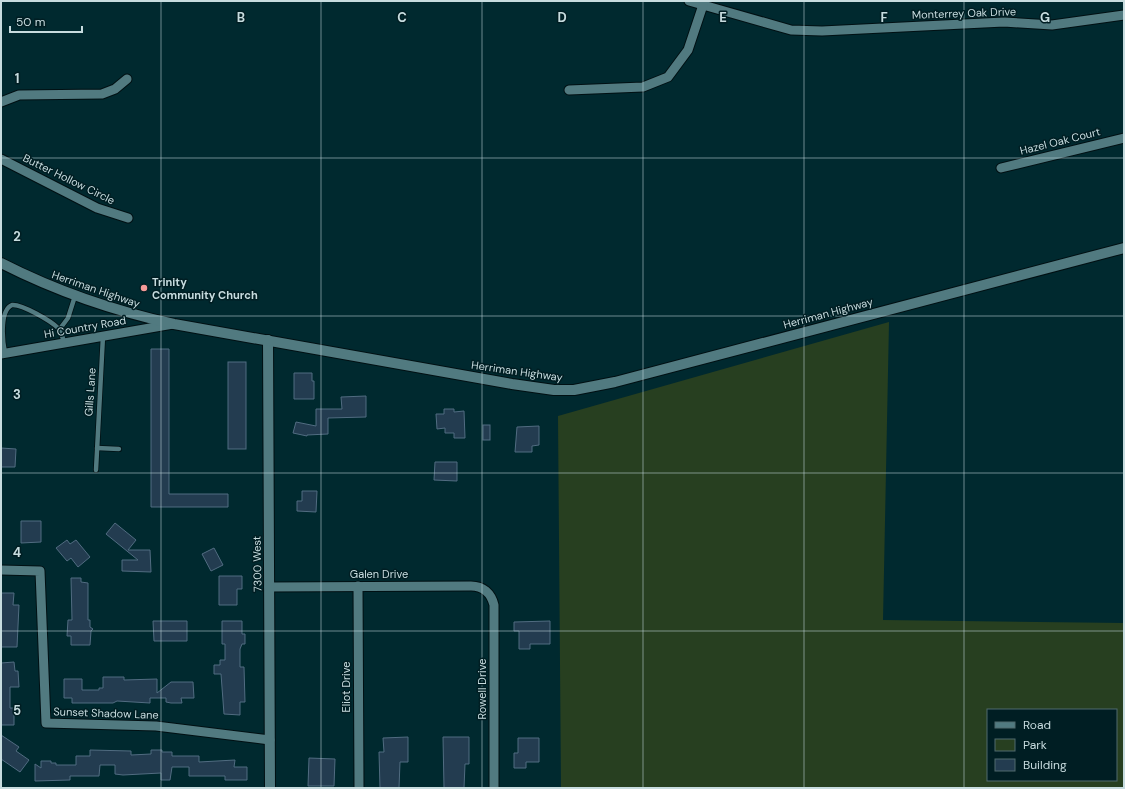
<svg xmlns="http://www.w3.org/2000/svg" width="1125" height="789" viewBox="0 0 1125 789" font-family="'DM Sans',sans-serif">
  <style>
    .green { fill: #273f20; fill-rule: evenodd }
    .building { fill: #233c50; stroke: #516c81 }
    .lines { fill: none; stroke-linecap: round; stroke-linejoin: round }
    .service-casing { stroke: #001013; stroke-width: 6 }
    .minor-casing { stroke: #001013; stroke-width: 11 }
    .tertiary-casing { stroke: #001013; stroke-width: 12 }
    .secondary-casing { stroke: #001013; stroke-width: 12 }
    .service { stroke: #517a80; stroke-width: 4.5 }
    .minor { stroke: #517a80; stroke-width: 9 }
    .tertiary { stroke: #517a80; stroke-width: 10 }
    .secondary { stroke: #517a80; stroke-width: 10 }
    .grid { fill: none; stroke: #c7dcdf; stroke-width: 1; stroke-opacity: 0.55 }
    .poi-dot { fill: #f59b99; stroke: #001e23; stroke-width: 1.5 }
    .labels { text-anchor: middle; stroke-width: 3; stroke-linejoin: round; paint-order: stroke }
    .street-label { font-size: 11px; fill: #c7dcdf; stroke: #001e23 }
    .poi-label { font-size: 11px; font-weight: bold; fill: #c7dcdf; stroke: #001e23; text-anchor: start }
    .grid-label { font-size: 13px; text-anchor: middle; font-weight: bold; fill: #c7dcdf; stroke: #001e23; stroke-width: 3; stroke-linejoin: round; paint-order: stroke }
  </style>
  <rect width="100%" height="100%" fill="#00292f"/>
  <path class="green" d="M889,322L883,620L1124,623V788H561L558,416ZM988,710H1116V780H988Z"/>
  <g class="building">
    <path d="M151,349H169V494H228V507H151Z"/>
    <rect x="228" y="362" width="18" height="87"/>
    <path d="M294,373H312V381H314V399H294Z"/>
    <path d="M366,396V417L328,418V434L307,435V436L293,433L296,422L316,426V409H342L341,397Z"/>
    <path d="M444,409H454V412L464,411L465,438H454V433H445V428L437,429L436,414H444Z"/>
    <rect x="483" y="425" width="7" height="15"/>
    <path d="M539,426V445L532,446V452H515L517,427Z"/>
    <path d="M1,448L16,449L15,467H1Z"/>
    <path d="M435,462H457V481L434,480Z"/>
    <path d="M302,491H317L316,512L297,511V501H302Z"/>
    <path d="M21,521H41V542L21,543Z"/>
    <path d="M115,523L136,540L128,550H150L151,572L122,571V560H138L106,534Z"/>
    <path d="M67,540L70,544L76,540L90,557L78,567L71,558L67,561L56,548Z"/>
    <path d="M214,548L223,565L211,571L202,554Z"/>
    <path d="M219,576H242V589H237V605H219Z"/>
    <path d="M71,578H81V582L88,583V620H90V627L93,629L91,631L90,645H71V636H67L68,620H72Z"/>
    <path d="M1,593H14L13,605H19L17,647H1Z"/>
    <path d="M153,621H187V641H154Z"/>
    <path d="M222,621H242V634H245V644H242L240,649V667H244L245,702H240V715L224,714L221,674H214V665H220V660H225V644H222Z"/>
    <path d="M550,621V644H530V649H519V631H514V622Z"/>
    <path d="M14,662L15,671H18L19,687H10V708H14V725H1V663Z"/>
    <path d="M103,677H124V680L157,679V693L171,682H193L194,698H181L182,703H171L166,702V698H150V703L117,701L113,703H72V698H64V679H82V690H99V688H103Z"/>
    <path d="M1,735L19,747L16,751L29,760L20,772L1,759Z"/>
    <path d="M408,737V762H400L399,788H380L379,752H384L383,738Z"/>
    <path d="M443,737H469V764H465L464,788H444Z"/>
    <path d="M518,738H539V762H526V768H514V753H518Z"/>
    <path d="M90,750L131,751V755L151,754V750H162V752H172V756H199V762L235,760L234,767H247V780H225V776H189V767H172L170,780H161V773L123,775L115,774V765H100L99,776H70V780L35,781V764L41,768V761H51V763H56V765H76V756H90Z"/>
    <path d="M309,758L335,759L334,786H308Z"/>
  </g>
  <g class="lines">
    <defs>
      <g id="service">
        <path d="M59,330L68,318L75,296"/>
        <path d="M5,353C2,339 0,310 12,305C22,304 51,321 58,328C62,333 63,338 64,343"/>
        <path d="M97,448L119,449"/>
        <path d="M96,470L103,336"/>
      </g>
      <g id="minor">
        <path d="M689,1L791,30L822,31L1004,22L1052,25L1124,15"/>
        <path d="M569,90L643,87L668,77L688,50L703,5"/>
        <path d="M1,102L19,95L102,94L115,89L127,79"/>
        <path d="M1,159L97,208L128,218"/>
        <path d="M1001,168L1124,138"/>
        <path d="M1,354L173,324"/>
        <path d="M1,570L40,571L46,723L156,726L270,740"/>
        <path d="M358,586L359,788"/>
        <path d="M269,587L471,586C483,586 491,593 494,605V788"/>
      </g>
      <path id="tertiary" d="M268,340L270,788"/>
      <path id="secondary" d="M1,263C56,291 114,311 174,324L512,384L554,390H574L615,382L1124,248"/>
    </defs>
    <use href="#service" class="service-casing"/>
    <use href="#minor" class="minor-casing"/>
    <use href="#tertiary" class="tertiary-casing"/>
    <use href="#secondary" class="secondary-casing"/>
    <use href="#service" class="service"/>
    <use href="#minor" class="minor"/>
    <use href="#tertiary" class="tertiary"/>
    <use href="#secondary" class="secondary"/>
  </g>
  <path class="grid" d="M161,1V788M321,1V788M482,1V788M643,1V788M804,1V788M964,1V788M1,158H1124M1,316H1124M1,473H1124M1,631H1124"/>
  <circle class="poi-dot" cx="144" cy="288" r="4"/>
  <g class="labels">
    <g class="street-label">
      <text transform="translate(964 13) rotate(-2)" y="4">Monterrey Oak Drive</text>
      <text transform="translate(1060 141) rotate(-14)" y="4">Hazel Oak Court</text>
      <text transform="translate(69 179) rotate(26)" y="4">Butter Hollow Circle</text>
      <text transform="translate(96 289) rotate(19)" y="4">Herriman Highway</text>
      <text transform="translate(828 313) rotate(-15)" y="4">Herriman Highway</text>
      <text transform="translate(85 327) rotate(-10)" y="4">Hi Country Road</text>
      <text transform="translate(517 371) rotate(8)" y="4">Herriman Highway</text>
      <text transform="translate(90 392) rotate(-86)" y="4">Gills Lane</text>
      <text transform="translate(257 564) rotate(-91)" y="4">7300 West</text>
      <text x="379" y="578">Galen Drive</text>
      <text transform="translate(346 687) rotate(-90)" y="4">Eliot Drive</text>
      <text transform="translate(482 689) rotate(-90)" y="4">Rowell Drive</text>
      <text transform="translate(106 713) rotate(2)" y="4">Sunset Shadow Lane</text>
    </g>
    <g class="poi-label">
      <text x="152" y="286">Trinity<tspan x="152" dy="13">Community Church</tspan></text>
    </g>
  </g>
  <g class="grid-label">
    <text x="241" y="22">B</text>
    <text x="402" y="22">C</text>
    <text x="562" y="22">D</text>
    <text x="723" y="22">E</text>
    <text x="884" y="22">F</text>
    <text x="1045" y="22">G</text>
    <text x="17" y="83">1</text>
    <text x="17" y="241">2</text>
    <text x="17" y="399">3</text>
    <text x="17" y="557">4</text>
    <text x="17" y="715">5</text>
  </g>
  <rect width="1125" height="789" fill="none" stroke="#c7dcdf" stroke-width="4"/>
  <rect x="987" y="709" width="130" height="72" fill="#001e23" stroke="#506a6e"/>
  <rect x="995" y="722" width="20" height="6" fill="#517a80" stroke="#506a6e"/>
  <text x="1023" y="729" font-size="12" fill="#c7dcdf">Road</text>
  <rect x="995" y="739" width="20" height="12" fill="#273f20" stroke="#506a6e"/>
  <text x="1023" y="749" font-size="12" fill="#c7dcdf">Park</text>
  <rect x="995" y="759" width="20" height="12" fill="#233c50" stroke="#506a6e"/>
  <text x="1023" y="769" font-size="12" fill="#c7dcdf">Building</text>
  <path d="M10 26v6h72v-6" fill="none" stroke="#c7dcdf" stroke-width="2"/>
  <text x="16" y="26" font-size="12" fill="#c7dcdf" stroke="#001e23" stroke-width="3" paint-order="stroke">50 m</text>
</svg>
